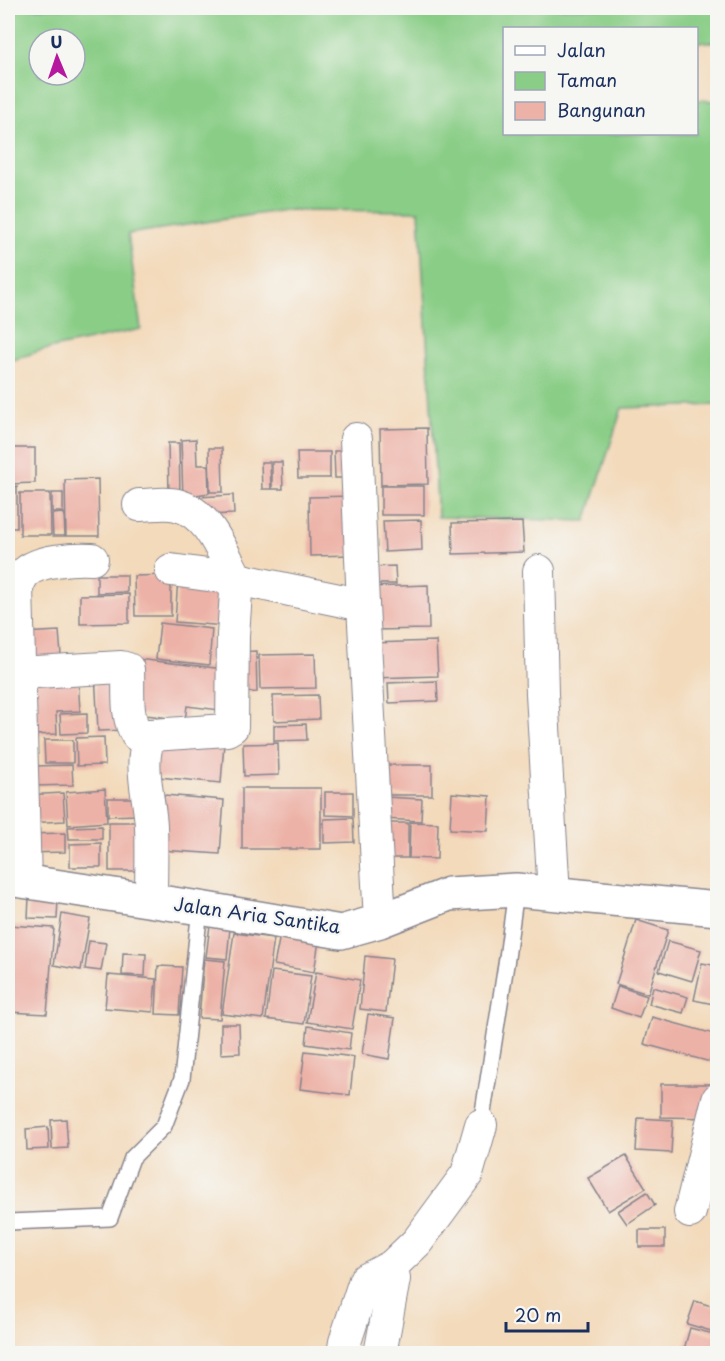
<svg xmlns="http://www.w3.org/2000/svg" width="725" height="1361" viewBox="0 0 725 1361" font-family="'Playpen Sans',sans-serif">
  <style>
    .green { fill: #89cd86; stroke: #527e72; stroke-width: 1.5; fill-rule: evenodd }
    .building { fill: #edb2a7 }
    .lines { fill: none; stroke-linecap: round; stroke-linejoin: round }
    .service-casing { stroke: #87848c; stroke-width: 18 }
    .minor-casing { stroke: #87848c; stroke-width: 34 }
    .tertiary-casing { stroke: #87848c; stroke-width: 36 }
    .service { stroke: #fff; stroke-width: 15 }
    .minor { stroke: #fff; stroke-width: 32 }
    .tertiary { stroke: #fff; stroke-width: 33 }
    .labels { text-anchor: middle; stroke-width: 4.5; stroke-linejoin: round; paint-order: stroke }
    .street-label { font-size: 18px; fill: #1b2f5e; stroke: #f6f6f2 }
  </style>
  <rect width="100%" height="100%" fill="#f6f6f2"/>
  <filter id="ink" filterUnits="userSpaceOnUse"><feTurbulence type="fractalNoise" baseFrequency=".0167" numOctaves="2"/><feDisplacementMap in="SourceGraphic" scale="12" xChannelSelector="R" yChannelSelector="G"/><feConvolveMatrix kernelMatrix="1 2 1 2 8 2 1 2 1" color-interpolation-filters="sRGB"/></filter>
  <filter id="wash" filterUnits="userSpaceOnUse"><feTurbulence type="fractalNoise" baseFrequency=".008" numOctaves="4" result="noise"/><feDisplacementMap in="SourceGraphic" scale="24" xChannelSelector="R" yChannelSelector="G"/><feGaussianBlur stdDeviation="1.35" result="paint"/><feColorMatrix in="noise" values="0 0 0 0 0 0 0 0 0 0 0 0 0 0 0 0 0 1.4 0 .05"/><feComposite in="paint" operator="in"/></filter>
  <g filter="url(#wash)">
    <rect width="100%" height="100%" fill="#f3dabb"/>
    <path class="green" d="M8,8H717V42H697L696,28H504V134H696L697,100L717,101V405L622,408L586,521L438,517L419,211L285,210L128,234L141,329L39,351L8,362ZM39,39H75V75H39Z"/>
    <g id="blocks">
      <g class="building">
        <path d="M427,428L428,484L381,485L380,429Z"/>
        <path d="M196,439L197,465H208L209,493L183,497L181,440Z"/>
        <path d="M168,443H179L180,496H169Z"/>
        <path d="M8,448H35V483L8,484Z"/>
        <path d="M209,448H222L223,492H210Z"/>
        <path d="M334,451H349L350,478H335Z"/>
        <path d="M297,452H330V478H298Z"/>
        <path d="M261,462H270L271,489H262Z"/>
        <path d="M272,462H282L283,489H272Z"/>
        <path d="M98,479L99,536H66L65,480Z"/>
        <path d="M17,486V528H8V487Z"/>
        <rect x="381" y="486" width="43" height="29"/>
        <path d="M20,493H50L51,535H20Z"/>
        <rect x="52" y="493" width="11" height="19"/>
        <path d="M233,495L234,514L200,515L199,497Z"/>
        <path d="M353,496L354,555L310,556L309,497Z"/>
        <path d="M64,513L65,536H53L52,514Z"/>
        <path d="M421,520L422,550L385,552L383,521Z"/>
        <path d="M522,522L524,552L453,554L452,523Z"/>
        <path d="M395,566L396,584H370L369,567Z"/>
        <path d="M97,575H127V592L97,593Z"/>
        <path d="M171,575V616H135L134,576Z"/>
        <path d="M178,577L229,581L226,626L175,622Z"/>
        <path d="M428,585L429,629L372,630L370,587Z"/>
        <path d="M129,594V623L80,624V595Z"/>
        <path d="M160,623L212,629L209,665L156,659Z"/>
        <path d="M59,631L62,667L25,670L23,633Z"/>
        <path d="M436,641L438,676L372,678L371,643Z"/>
        <path d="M256,651L257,692L238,693L237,652Z"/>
        <path d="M315,654L316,688L260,689L259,655Z"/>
        <path d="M137,659L224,669L220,710L187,706L185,720L130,713Z"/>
        <path d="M127,671L129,730L98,731L95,672Z"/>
        <path d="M78,678L80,711L56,712L57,734L34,735L27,680Z"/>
        <path d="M437,681L438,701L389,703L388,683Z"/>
        <path d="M318,695L319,719L274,721L273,696Z"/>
        <path d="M87,713V733L61,734L60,714Z"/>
        <path d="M306,724L307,740L274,741V725Z"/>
        <path d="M104,737L105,765L77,766L76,738Z"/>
        <path d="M152,737L224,743L221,783L148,776Z"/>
        <path d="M44,740H73V763H45Z"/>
        <path d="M278,743L279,775L244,776L243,744Z"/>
        <path d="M72,765L73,785L35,786L34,766Z"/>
        <rect x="383" y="765" width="49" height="30"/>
        <rect x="242" y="788" width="79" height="61"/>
        <path d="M105,789L107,822L68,825L66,792Z"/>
        <path d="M325,792H353V816L325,815Z"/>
        <path d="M63,793L65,821L26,823L25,795Z"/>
        <path d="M452,793L490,796L488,831L450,829Z"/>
        <path d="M164,795L224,800L220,854L160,850Z"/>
        <path d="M384,797L422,799L421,821L383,819Z"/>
        <path d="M108,798H137V815L108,816Z"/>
        <path d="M353,818L354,842L324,843V819Z"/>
        <rect x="109" y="822" width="39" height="49"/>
        <path d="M410,822L438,823L437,859L409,858Z"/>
        <path d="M380,823H408V858H381Z"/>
        <path d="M102,826V839H69L68,827Z"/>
        <path d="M65,833V852L27,853V834Z"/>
        <path d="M101,843V867H70V844Z"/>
        <path d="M29,897L58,899L57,919L28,918Z"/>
        <path d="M62,914L90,919L81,970L54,965Z"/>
        <path d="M636,920L668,930L648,994L616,984Z"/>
        <path d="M8,925L54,928L47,1014L8,1012Z"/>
        <path d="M210,925L230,928L227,959L206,957Z"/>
        <path d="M234,933L274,938L263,1019L222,1014Z"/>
        <path d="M280,935L319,941L314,972L274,965Z"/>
        <path d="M89,941L106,943L101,971L85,969Z"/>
        <path d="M668,941L701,950L692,981L659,971Z"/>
        <path d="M123,953L146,954L145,976L122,975Z"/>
        <path d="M365,956L392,959L386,1012L360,1009Z"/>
        <path d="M204,959L225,961L220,1019L199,1018Z"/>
        <path d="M702,963L718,966V1005L694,1000Z"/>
        <path d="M158,966L182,967L179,1015L156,1014Z"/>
        <path d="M272,971L311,976L304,1024L266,1019Z"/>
        <path d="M316,972L360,980L352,1029L307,1022Z"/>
        <path d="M108,975L156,979L153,1012L105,1008Z"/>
        <path d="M618,986L647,996L639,1018L611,1008Z"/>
        <path d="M653,987L688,997L683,1013L649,1004Z"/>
        <path d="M368,1014L395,1018L389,1059L362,1054Z"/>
        <path d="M652,1017L718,1035V1064L644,1044Z"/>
        <path d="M221,1024H239L240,1053L221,1054Z"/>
        <path d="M308,1026L351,1033L349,1050L306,1044Z"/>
        <path d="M305,1051L354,1057L350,1095L300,1089Z"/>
        <path d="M661,1084H712V1118L661,1117Z"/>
        <path d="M638,1118L673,1120L671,1153L636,1151Z"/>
        <path d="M66,1119L68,1148L52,1149L51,1120Z"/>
        <path d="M48,1127L49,1149L27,1150L26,1129Z"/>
        <path d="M626,1156L646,1188L608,1211L588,1178Z"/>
        <path d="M647,1192L655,1205L627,1224L618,1211Z"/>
        <rect x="639" y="1230" width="26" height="17"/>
        <path d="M695,1301L718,1308V1333L687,1324Z"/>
        <path d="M690,1328L718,1335V1354L683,1353Z"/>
      </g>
    </g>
  </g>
  <g filter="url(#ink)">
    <use href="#blocks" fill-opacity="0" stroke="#87848c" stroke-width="1.5"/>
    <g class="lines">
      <defs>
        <g id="service">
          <path d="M481,1125L507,958L516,890"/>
          <path d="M8,1222L110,1218L132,1158L164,1126L182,1079L200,908"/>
        </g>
        <g id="minor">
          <path d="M356,439L363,605"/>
          <path d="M139,505C151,505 166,502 177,505C209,513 222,552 237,579L363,605L380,921"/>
          <path d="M539,571L542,694L554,894"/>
          <path d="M19,673L121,667L128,669C129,689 125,717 137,735H152"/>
          <path d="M25,881L17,587C19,583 21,578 24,574C36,560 75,558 92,559"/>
          <path d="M151,900C151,875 152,850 151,826C150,800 136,756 152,735L227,730L232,727L233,635L237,579L171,570"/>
          <path d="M690,1212L718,1099"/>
          <path d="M343,1354L345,1342L365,1280L392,1266L417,1242L467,1174L481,1125"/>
          <path d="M380,1354L394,1279L392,1266"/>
        </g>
        <path id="tertiary" d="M8,879L200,908L341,932L380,921L449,894L516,890L718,909"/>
      </defs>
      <use href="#service" class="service-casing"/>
      <use href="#minor" class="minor-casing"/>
      <use href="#tertiary" class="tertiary-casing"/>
      <use href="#service" class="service"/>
      <use href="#minor" class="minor"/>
      <use href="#tertiary" class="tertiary"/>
    </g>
  </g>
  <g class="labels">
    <g class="street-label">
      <text transform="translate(257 916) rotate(8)" y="6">Jalan Aria Santika</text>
    </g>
  </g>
  <rect width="725" height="1361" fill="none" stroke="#f6f6f2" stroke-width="30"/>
  <rect x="503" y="27" width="195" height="108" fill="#f6f6f2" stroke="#9ea6b7" stroke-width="1.5"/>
  <rect x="515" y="46" width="30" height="9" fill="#ffffff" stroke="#9ea6b7" stroke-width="1.5"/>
  <text x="557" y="57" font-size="18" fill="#1b2f5e">Jalan</text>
  <rect x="515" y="72" width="30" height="18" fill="#89cd86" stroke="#9ea6b7" stroke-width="1.5"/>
  <text x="557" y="87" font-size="18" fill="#1b2f5e">Taman</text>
  <rect x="515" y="102" width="30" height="18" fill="#edb2a7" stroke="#9ea6b7" stroke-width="1.5"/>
  <text x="557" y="117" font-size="18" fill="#1b2f5e">Bangunan</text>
  <g transform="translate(57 57) rotate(358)"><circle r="28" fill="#f6f6f2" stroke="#9ea6b7" stroke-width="1.5"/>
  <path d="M0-4.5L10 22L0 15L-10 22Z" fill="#b5179e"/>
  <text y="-9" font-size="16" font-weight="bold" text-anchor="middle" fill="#1b2f5e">U</text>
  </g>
  <path d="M506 1322v9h82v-9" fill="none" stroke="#1b2f5e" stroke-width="3"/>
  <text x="515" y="1322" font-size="18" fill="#1b2f5e" stroke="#f6f6f2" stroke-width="4.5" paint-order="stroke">20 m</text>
</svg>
